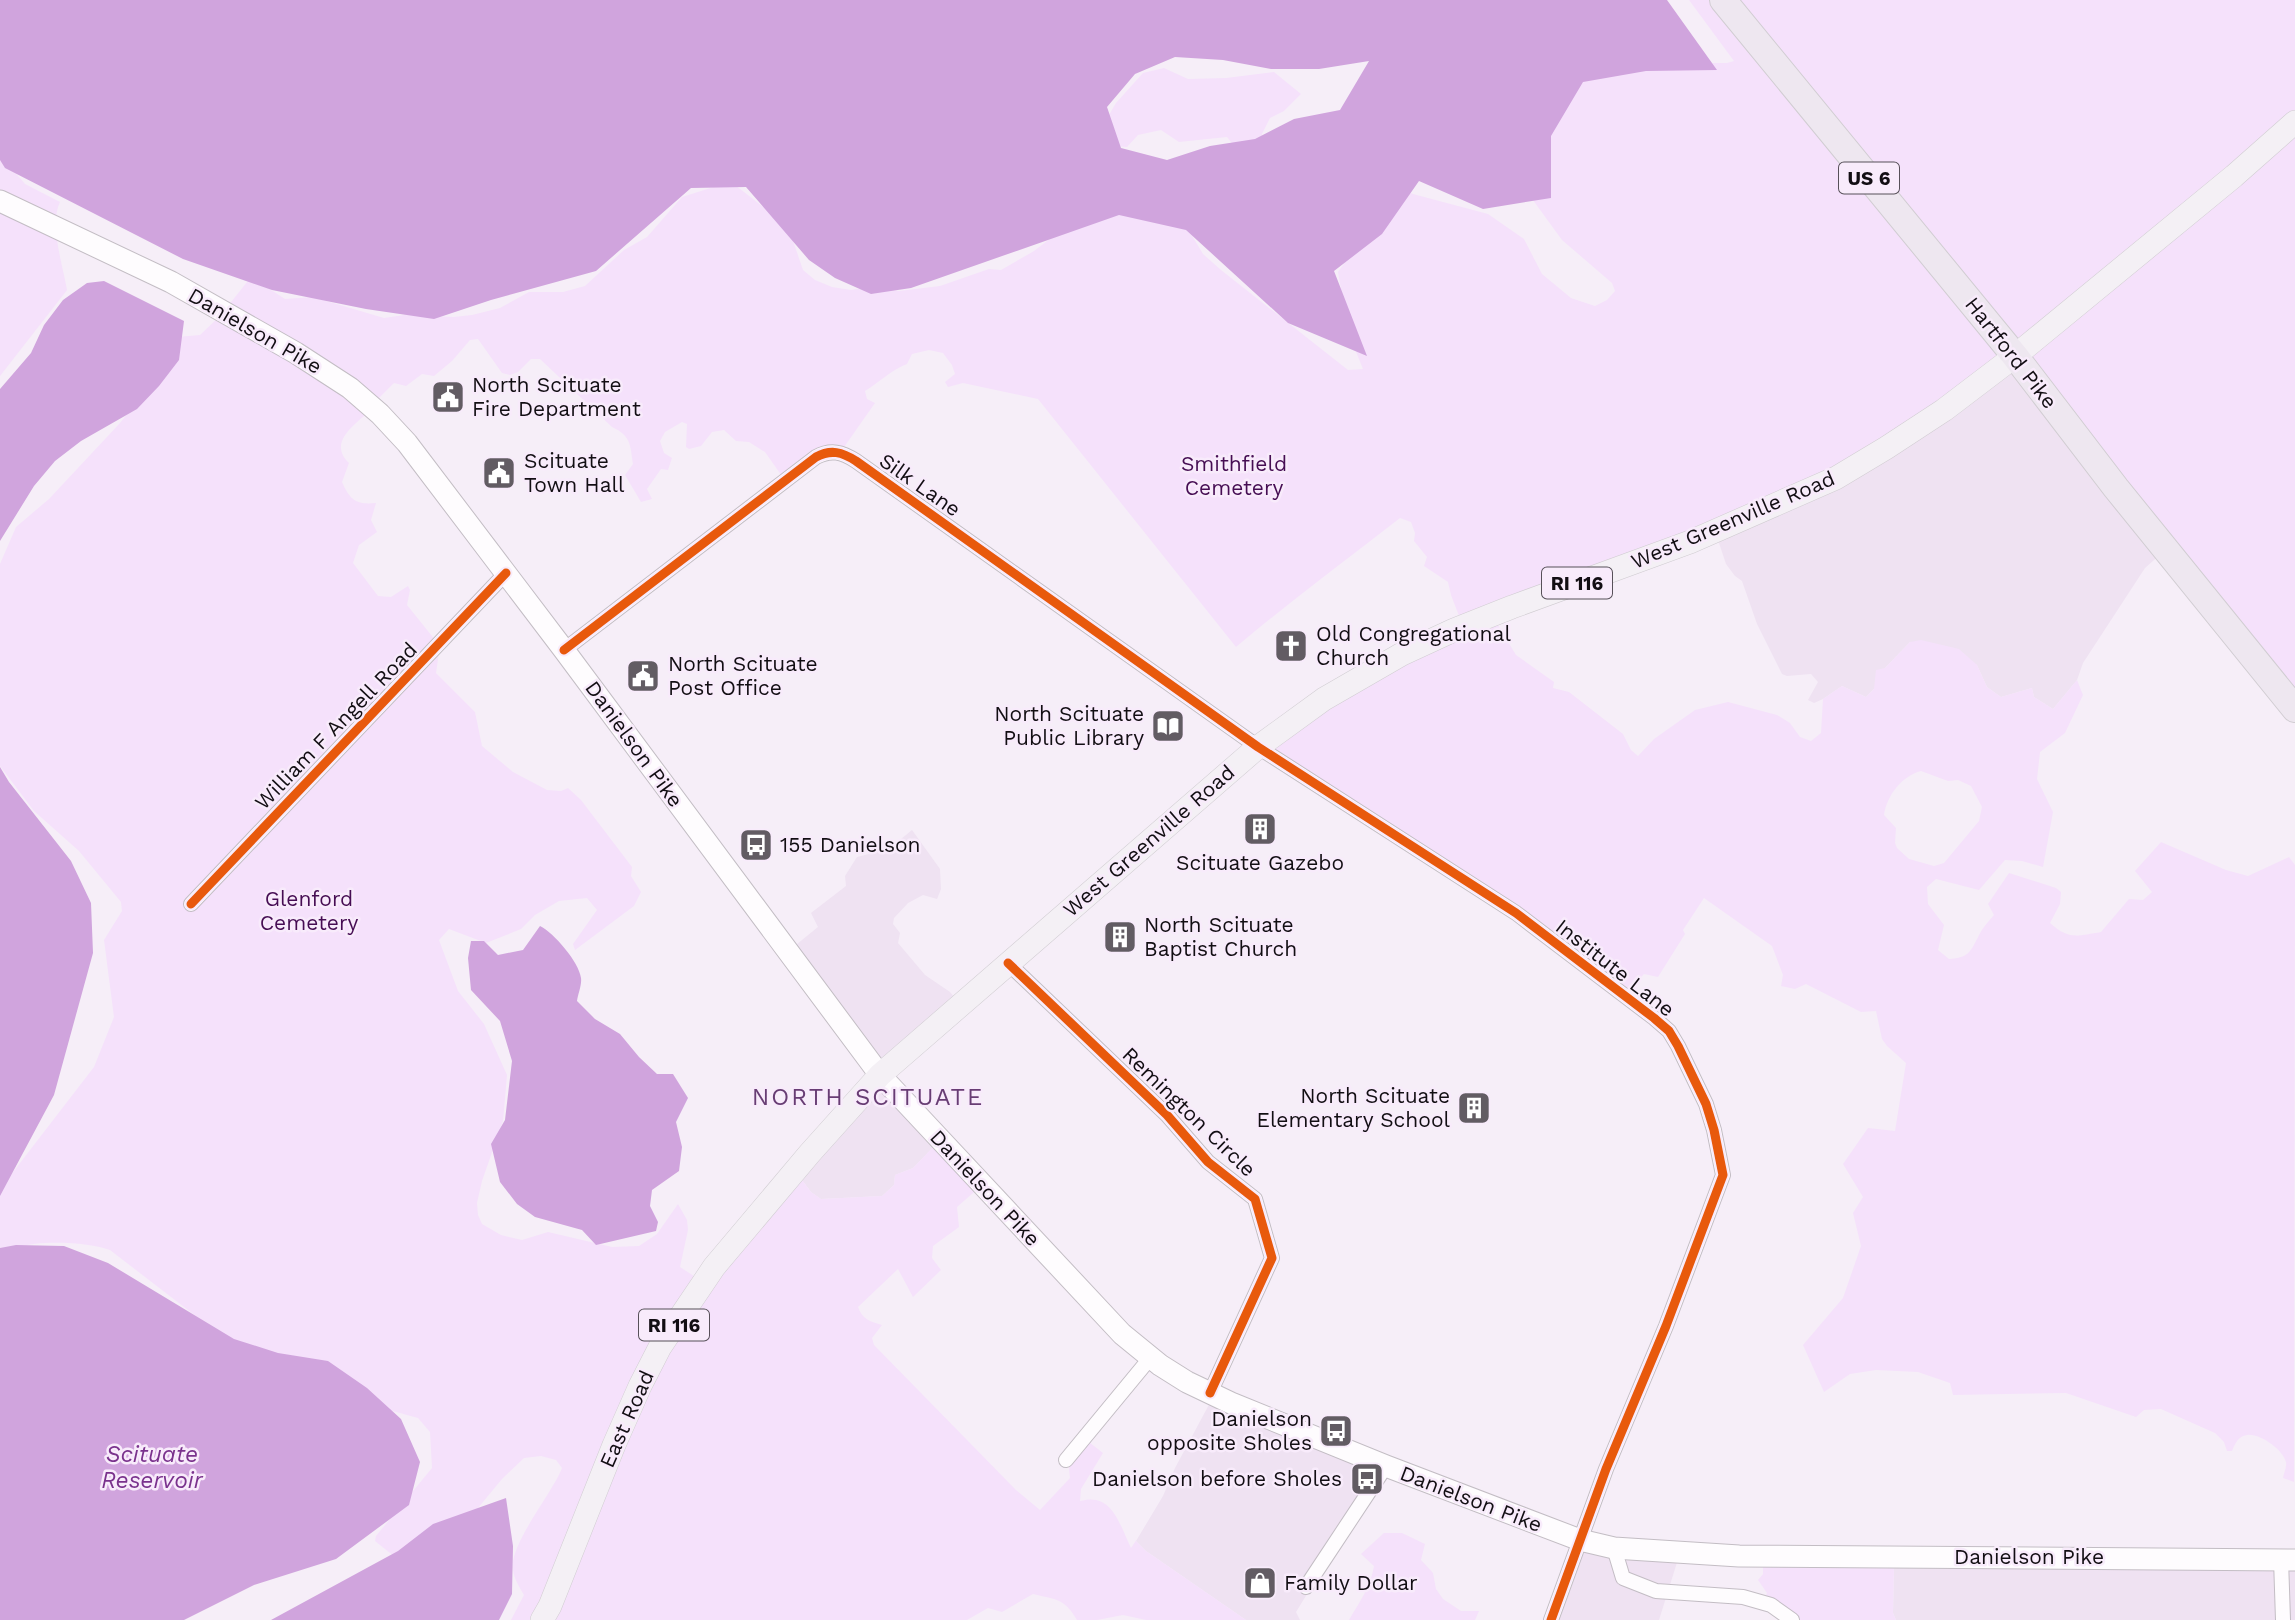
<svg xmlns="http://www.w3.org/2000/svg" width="2295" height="1620" viewBox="0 0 2295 1620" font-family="'Work Sans',sans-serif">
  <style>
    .built { fill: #efe2f2 }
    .green { fill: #f5e1fb; fill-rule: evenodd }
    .water { fill: #d0a4dd; fill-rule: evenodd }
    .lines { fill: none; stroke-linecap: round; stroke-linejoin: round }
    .street-casing { stroke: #c3bdc4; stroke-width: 16 }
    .secondary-casing { stroke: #c3bdc4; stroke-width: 23 }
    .primary-casing { stroke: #d1cdd2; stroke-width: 24 }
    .highway-casing { stroke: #d1cdd2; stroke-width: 28 }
    .street { stroke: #fefcfe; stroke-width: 14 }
    .secondary { stroke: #fefcfe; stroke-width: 21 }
    .primary { stroke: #f4f0f5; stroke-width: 23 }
    .highway { stroke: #eee7f0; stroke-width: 26 }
    .cycleway-casing { stroke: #f8ebfb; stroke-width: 13 }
    .cycleway { stroke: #e8590c; stroke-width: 9 }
    .labels { text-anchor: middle; stroke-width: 5; stroke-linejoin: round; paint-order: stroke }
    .shield { fill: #f8ebfb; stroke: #575059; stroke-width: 2 }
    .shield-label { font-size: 19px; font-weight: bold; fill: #120e13 }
    .street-label { font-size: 21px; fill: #120e13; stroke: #f8ebfb }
    .poi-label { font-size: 21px; fill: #120e13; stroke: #f8ebfb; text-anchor: start }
    .park-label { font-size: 21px; fill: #460d53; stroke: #f8ebfb }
    .water-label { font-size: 23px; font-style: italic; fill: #7a328d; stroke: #f8ebfb }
    .quarter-label { font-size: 24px; letter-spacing: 2px; fill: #683d74; stroke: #f8ebfb }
  </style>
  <rect width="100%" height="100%" fill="#f6eef8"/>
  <g class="built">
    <path d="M2008,358L2162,553L2145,568L2083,663L2077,680L2053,709L2034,697L2032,688L2001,697L1987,687L1977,665L1910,642L1885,668L1874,689L1866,697L1842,686L1823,699L1814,703L1808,700L1818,682L1811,674L1787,676L1782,674L1757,624L1742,581L1735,576L1726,564L1716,534Z"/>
    <path d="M912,830L940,869L941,889L937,899L923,895L908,903L894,918L893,924L900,933L898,943L925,975L950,992L959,1003L883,1072L791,949L818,927L811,913L846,886L845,876L857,857L889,849Z"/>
    <path d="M879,1076L939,1141L913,1168L895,1175L894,1185L882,1196L821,1199L811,1192L796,1172Z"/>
    <path d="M1212,1399L1384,1469L1296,1612L1300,1620H1246L1146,1551L1136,1541L1163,1496L1175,1468Z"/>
    <path d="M1577,1549L1679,1556L1659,1620H1553Z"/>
    <path d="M2295,1563V1620H1896L1893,1613L1894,1567Z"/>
  </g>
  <g class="green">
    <path d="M1689,0H2295V719L2012,360L1891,446L1493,617L1516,655L1554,682L1553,688L1569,692L1623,734L1631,750L1638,756L1654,739L1695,710L1728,702L1777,715L1790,723L1800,737L1811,741L1821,733L1823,699L1842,686L1866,697L1874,689L1876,670L1885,668L1910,642L1921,640L1959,649L1977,665L1987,687L2001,697L2032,688L2034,697L2053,709L2077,680L2083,695L2065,733L2040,752L2037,779L2053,812L2043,867L2022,861L2005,860L1979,890L1936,879L1927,887L1928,904L1944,925L1938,950L1949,959C1969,958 1971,951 1979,935C1983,927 1989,921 1994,915L1988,904L2009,873L2056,888L2061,892L2060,904L2050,923C2069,940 2077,936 2101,932L2129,899L2143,900L2152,892L2135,871L2161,842L2226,870L2248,876L2289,857L2295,865L2294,1482L2283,1478C2284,1472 2287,1467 2286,1462C2283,1450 2260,1433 2247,1435C2238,1436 2235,1444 2232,1451H2227L2224,1442L2215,1433L2161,1409L2144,1410L2136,1417L2066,1393L1953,1395L1950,1383L1918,1372L1876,1370L1850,1374L1824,1392L1803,1345L1843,1298L1861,1246L1853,1213L1863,1197L1843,1164L1868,1128L1895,1131L1906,1063L1887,1046L1882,1039L1876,1011L1861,1012L1806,984L1795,989L1781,986L1783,975L1772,946L1704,898L1683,930L1685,934L1658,977L1644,974L1621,999L1492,903L1261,746L1463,626L1451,595L1448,582L1424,566L1427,557L1414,541L1415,533L1411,522L1400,518C1345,561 1289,602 1236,647L1038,399L963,383L948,387L945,382L955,374L952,365L943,353L929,350L912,354L907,364C891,370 880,382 865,391L867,399L875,403L842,450L784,479L765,452L749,442L736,441L724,430L712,432L701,446L689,449L686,447L687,424L682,422L665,432L660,441L664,453L672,458L668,470L661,469L647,489L652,499L641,502L625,475L633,464C630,444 631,436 612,427L540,359H531L518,372L510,375L502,373L478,339L470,340L452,361L434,376L422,374L406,386L394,383L373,404L374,407C358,423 326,441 349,463L342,482C350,500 356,505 376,503L371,520L377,532L359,545L353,563L378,596L391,597L408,586L410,590L407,605L440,646L436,673L475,712L482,746L513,772L547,790L561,791L568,788L581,800L632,867L631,876L641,892L634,906L575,950L573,944L597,910L587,898L559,901L535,915L521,929L486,943L449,929L439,940L458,991L484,1024L507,1075L503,1121L482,1181L477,1203L478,1215L482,1224L501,1235L522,1240L548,1232L612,1247L639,1246L657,1234L678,1204L687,1220L688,1230L680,1267L703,1282L796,1172L811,1192L821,1199L882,1196L894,1185L895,1175L913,1168L939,1141L981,1186L957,1207L959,1227L933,1246L932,1258L941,1270L913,1297L898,1269L858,1307C862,1319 871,1322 882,1325L872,1338L874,1345L1016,1490L1040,1510L1070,1478L1068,1459L1085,1439L1103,1453L1081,1489L1080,1501C1112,1492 1119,1523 1131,1548L1137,1539L1136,1541L1146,1551L1246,1620H1146L1123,1615L1097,1620H1077C1064,1598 1057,1600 1033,1594L1002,1612L988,1608L967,1620H511L524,1595C520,1588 514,1579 513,1570C508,1546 552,1494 562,1468L556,1460L541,1456L524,1458L502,1479L454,1537L395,1557L375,1541L376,1536L432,1468L430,1432L418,1418L389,1410L236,1347L110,1250C90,1242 40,1240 19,1247C13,1250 6,1255 0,1259V1189L94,1067L114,1017L104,940L122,911L121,902L79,851L34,811L0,766V564L16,527L49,499L120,423L164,368L177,337L200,335L220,316L251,277L285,299L313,297L384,318L404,315L454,317L472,315L500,308L529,292H563L585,286L624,250L647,237L682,197L720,185H735L788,226L803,270L815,280L832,287L851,290L869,287L899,291L940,286L989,269L1001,270L1034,251L1073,221L1124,214L1188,229L1203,254L1221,270L1348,370L1363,369L1355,349L1343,301L1338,272L1350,255L1385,181L1413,194L1488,214L1524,239L1542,274L1571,298L1595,306L1607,300L1615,291L1612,283L1562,240L1530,196L1538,78L1702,63H1727L1734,61ZM1921,771L1948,781L1958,780L1971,786L1982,807L1979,821L1944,863L1934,866L1909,859L1897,848L1895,843L1896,828L1884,815C1887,795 1902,776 1921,771Z"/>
    <path d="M1164,68L1188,79L1226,78L1274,72L1301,94L1284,111L1270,118L1262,134L1264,143L1238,151L1227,137L1179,142L1161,130L1138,135L1127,147L1115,146L1100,130L1116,103L1143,73Z"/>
    <path d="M0,155L25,184L60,202C49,224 63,266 67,290L0,376Z"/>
    <path d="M1384,1533H1402L1425,1544L1421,1560L1433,1573L1436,1589L1443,1599L1461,1611H1479L1475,1620H1349C1359,1603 1371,1586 1374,1566L1361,1554Z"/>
    <path d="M1763,1563L1894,1567L1893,1613L1896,1620H1794L1764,1600L1767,1593L1758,1580L1763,1574Z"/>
  </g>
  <g class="water">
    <path d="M0,0H1667L1717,70L1646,71L1583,82L1551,136V198L1483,209L1419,181L1382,234L1334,271L1367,356L1288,323L1186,230L1119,215L911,288L871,294L835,278L809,260L746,187L691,188L596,271L491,300L434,319L366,309L272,290L183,259L5,168L0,160ZM1175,57L1223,60L1271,69H1319L1369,61L1340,110L1294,119L1255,139L1210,146L1167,160L1121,148L1107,107L1135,74Z"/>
    <path d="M104,281L184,321L179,360L159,386L137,409L81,441L55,461L34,486L0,541V389L31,353L44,325L63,300L87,283Z"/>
    <path d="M0,767L9,782L71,861L91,903L93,953L54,1095L0,1196Z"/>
    <path d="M540,926C554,933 579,962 581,978C582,985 578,994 577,1001L595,1019L620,1034L639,1057L657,1074H673L688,1098L676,1122L682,1147L679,1171L652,1190L650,1206L658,1222L656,1231L596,1245L582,1230L535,1217L517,1204L500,1182L491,1144L505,1120L512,1061L500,1021L471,990L468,958L471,941H484L498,955L523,950Z"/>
    <path d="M16,1245L64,1246L108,1263L234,1339L278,1353L328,1361L367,1388L401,1419L420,1462L409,1505L336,1559L254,1585L184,1620H0V1248Z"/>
    <path d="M506,1498L513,1546L512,1594L499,1620H271L398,1551L433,1524Z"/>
  </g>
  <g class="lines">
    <defs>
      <g id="street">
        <path d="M564,650L816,457C831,449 842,452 856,461L1258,747L1516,913L1654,1018L1669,1031L1678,1046L1706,1104L1714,1130L1723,1175L1666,1326L1606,1469L1551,1620"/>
        <path d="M191,904L506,573"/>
        <path d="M1008,963L1167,1115L1208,1162L1255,1199L1272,1258L1210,1393"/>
        <path d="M1066,1460L1151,1357"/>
        <path d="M1614,1548L1623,1578L1656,1591L1743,1597L1771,1605L1792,1620"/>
        <path d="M2281,1559L2283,1620"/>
        <path d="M1306,1587L1386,1466"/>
      </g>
      <path id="secondary" d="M0,201L171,282L296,353L350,388L380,414L407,443L564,650L880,1075L1122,1334L1160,1365L1187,1382L1231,1403L1386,1466L1580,1540L1614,1548L1739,1556L2295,1560"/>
      <path id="primary" d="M542,1620L550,1606L614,1445L640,1386L660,1347L714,1267L810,1153L880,1075L1258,747L1324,699L1402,654L1454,630L1512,607L1690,542L1836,478L1886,448L1944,410L2015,356L2234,176L2295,122"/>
      <path id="highway" d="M1723,0L2015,356L2116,488L2295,709"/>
    </defs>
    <use href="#street" class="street-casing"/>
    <use href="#secondary" class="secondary-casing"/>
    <use href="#primary" class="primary-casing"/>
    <use href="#highway" class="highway-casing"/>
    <use href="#street" class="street"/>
    <use href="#secondary" class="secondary"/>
    <use href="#primary" class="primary"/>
    <use href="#highway" class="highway"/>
    <defs>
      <g id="cycleway">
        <path d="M564,650L816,457C831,449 842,452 856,461L1258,747L1516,913L1654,1018L1669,1031L1678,1046L1706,1104L1714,1130L1723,1175L1666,1326L1606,1469L1551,1620"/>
        <path d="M191,904L506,573"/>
        <path d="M1008,963L1167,1115L1208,1162L1255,1199L1272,1258L1210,1393"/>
      </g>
    </defs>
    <use href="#cycleway" class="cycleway-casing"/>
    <use href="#cycleway" class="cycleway"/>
  </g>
  <defs>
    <symbol id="civic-square" viewBox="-11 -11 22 22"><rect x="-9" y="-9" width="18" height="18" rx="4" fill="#625c63" stroke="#f8ebfb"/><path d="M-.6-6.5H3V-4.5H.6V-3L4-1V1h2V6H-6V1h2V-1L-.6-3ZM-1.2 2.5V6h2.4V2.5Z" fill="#fff"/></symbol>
    <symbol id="church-square" viewBox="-11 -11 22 22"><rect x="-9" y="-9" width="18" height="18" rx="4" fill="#625c63" stroke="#f8ebfb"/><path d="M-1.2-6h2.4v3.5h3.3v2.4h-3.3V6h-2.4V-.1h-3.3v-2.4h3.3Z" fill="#fff"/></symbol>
    <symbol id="library-square" viewBox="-11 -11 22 22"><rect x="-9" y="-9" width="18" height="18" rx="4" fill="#625c63" stroke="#f8ebfb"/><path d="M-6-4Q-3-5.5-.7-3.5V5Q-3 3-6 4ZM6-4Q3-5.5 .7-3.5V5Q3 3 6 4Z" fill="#fff"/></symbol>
    <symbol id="building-square" viewBox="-11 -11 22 22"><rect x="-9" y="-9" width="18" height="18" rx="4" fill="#625c63" stroke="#f8ebfb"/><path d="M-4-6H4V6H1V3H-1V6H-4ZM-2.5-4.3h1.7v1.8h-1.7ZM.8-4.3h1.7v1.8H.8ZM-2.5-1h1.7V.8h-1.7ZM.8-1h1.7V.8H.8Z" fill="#fff"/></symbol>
    <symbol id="bus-square" viewBox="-11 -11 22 22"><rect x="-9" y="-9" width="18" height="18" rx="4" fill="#625c63" stroke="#f8ebfb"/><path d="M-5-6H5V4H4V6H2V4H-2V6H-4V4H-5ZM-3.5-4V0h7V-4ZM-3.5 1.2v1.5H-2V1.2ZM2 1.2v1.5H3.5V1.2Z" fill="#fff"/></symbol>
    <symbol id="shop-square" viewBox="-11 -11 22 22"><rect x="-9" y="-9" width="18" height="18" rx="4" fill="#625c63" stroke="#f8ebfb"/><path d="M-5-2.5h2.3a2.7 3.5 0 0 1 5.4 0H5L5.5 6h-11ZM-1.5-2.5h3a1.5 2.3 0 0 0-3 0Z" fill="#fff"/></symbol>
  </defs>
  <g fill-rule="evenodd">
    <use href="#civic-square" x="429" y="378" width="38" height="38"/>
    <use href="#civic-square" x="480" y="454" width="38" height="38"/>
    <use href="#church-square" x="1272" y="627" width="38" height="38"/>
    <use href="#civic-square" x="624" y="657" width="38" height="38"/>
    <use href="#library-square" x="1149" y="707" width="38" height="38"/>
    <use href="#building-square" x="1241" y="810" width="38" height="38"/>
    <use href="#bus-square" x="737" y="826" width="38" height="38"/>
    <use href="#building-square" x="1101" y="918" width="38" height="38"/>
    <use href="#building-square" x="1455" y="1089" width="38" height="38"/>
    <use href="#bus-square" x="1317" y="1412" width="38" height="38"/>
    <use href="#bus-square" x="1348" y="1460" width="38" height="38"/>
    <use href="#shop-square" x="1241" y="1564" width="38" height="38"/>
  </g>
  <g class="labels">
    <g class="shield">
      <rect x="1839" y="162.5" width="60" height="31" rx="5"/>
      <rect x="1542" y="567.5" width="70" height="31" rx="5"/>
      <rect x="639" y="1309.5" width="70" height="31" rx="5"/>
    </g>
    <g class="shield-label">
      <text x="1869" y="185">US 6</text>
      <text x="1577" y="590">RI 116</text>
      <text x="674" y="1332">RI 116</text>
    </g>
    <g class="street-label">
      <text transform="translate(255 331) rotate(30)" y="7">Danielson Pike</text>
      <text transform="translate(2011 353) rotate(52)" y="7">Hartford Pike</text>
      <text transform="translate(920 485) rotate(35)" y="7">Silk Lane</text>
      <text transform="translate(1733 520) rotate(-23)" y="7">West Greenville Road</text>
      <text transform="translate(336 726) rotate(-46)" y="7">William F Angell Road</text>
      <text transform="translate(634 744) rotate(54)" y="7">Danielson Pike</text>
      <text transform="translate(1149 841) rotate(-41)" y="7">West Greenville Road</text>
      <text transform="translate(1615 968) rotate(38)" y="7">Institute Lane</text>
      <text transform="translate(1189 1112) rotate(44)" y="7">Remington Circle</text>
      <text transform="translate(985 1188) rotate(47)" y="7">Danielson Pike</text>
      <text transform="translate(627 1419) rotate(-66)" y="7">East Road</text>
      <text transform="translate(1471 1499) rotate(21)" y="7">Danielson Pike</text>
      <text x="2029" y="1564">Danielson Pike</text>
    </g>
    <g class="poi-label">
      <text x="472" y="392">North Scituate<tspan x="472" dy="24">Fire Department</tspan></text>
      <text x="524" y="468">Scituate<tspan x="524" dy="24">Town Hall</tspan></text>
      <text x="1316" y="641">Old Congregational<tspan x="1316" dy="24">Church</tspan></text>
      <text x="668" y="671">North Scituate<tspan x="668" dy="24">Post Office</tspan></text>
      <text x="1144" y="721" text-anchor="end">North Scituate<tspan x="1144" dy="24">Public Library</tspan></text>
      <text x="780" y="852">155 Danielson</text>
      <text x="1260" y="870" text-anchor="middle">Scituate Gazebo</text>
      <text x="1144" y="932">North Scituate<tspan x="1144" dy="24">Baptist Church</tspan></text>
      <text x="1450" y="1103" text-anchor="end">North Scituate<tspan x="1450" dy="24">Elementary School</tspan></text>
      <text x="1312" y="1426" text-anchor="end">Danielson<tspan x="1312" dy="24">opposite Sholes</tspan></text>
      <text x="1342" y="1486" text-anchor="end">Danielson before Sholes</text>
      <text x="1284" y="1590">Family Dollar</text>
    </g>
    <g class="park-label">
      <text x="1234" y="471">Smithfield<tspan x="1234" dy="24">Cemetery</tspan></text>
      <text x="309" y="906">Glenford<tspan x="309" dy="24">Cemetery</tspan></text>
    </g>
    <g class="water-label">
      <text x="152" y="1462">Scituate<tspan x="152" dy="26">Reservoir</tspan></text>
    </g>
    <g class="quarter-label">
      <text x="868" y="1105">NORTH SCITUATE</text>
    </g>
  </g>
</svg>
